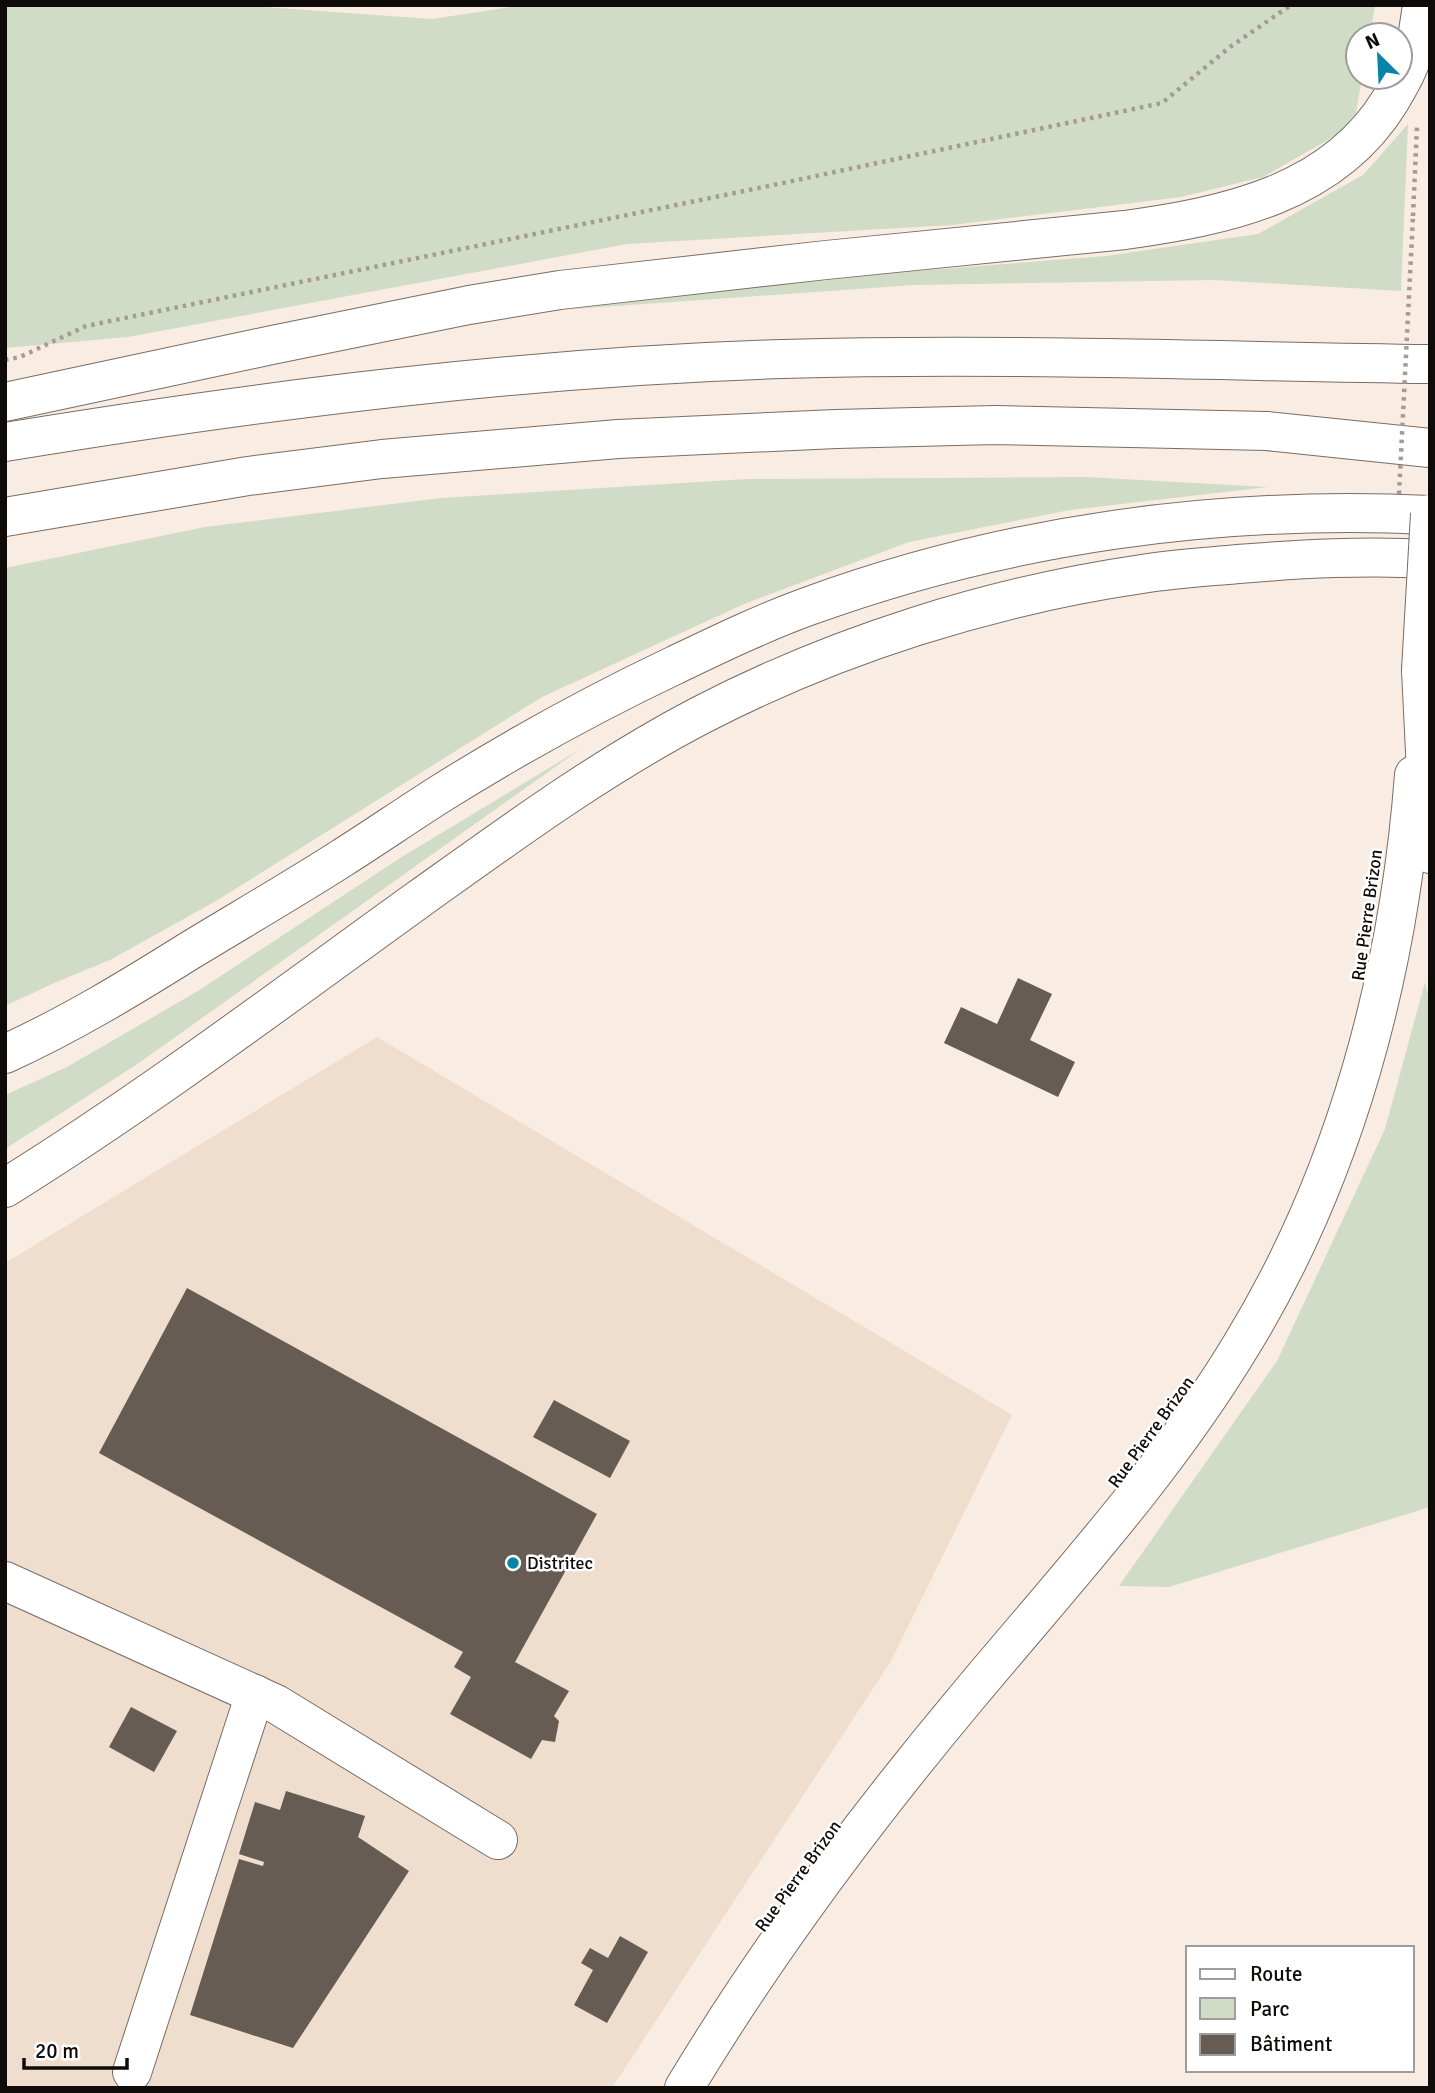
<svg xmlns="http://www.w3.org/2000/svg" width="1435" height="2093" viewBox="0 0 1435 2093" font-family="Signika,sans-serif">
  <style>
    .built { fill: #efddce }
    .green { fill: #d0dcc5 }
    .building { fill: #665c53 }
    .lines { fill: none; stroke-linecap: round; stroke-linejoin: round }
    .minor-casing { stroke: #786d64; stroke-width: 40 }
    .major-casing { stroke: #786d64; stroke-width: 40 }
    .highway-casing { stroke: #786d64; stroke-width: 40 }
    .path { stroke: #a59b94; stroke-width: 4.5; stroke-dasharray: 3.5 5; stroke-linecap: butt }
    .minor { stroke: #fff; stroke-width: 38 }
    .major { stroke: #fff; stroke-width: 38 }
    .highway { stroke: #fff; stroke-width: 38 }
    .major-bridge-casing { stroke: #786d64; stroke-width: 40; stroke-linecap: butt }
    .path-bridge { stroke: #a59b94; stroke-width: 4.5; stroke-dasharray: 3.5 5; stroke-linecap: butt }
    .major-bridge { stroke: #fff; stroke-width: 38 }
    .poi-dot { fill: #0983a8; stroke: #fff; stroke-width: 2.5 }
    .labels { text-anchor: middle; stroke-width: 5; stroke-linejoin: round; paint-order: stroke }
    .street-label { font-size: 18px; fill: #0f0b08; stroke: #fff }
    .poi-label { font-size: 18px; fill: #0f0b08; stroke: #fff; text-anchor: start }
  </style>
  <rect width="100%" height="100%" fill="#f9ece2"/>
  <path class="built" d="M377,1037L1012,1415L891,1661L612,2088H5V1263Z"/>
  <g class="green">
    <path d="M5,5H236L432,19L524,5H1375L1370,35H1358V77H1362L1354,125L1263,177L1181,197L952,225L627,244L128,337L5,348Z"/>
    <path d="M1408,124L1401,291L1214,280L914,285L531,312L764,283L1106,256L1258,234L1363,175Z"/>
    <path d="M1086,477L1268,487L1070,510L909,542L744,604L542,697L216,901L110,960L54,983L5,1006V568L205,527L441,498L747,479Z"/>
    <path d="M579,750L136,1065L5,1149V1095L67,1067L198,991L400,858Z"/>
    <path d="M1425,982L1430,1002V1507L1169,1587L1119,1586L1277,1361L1385,1129Z"/>
  </g>
  <g class="building">
    <path d="M1018,978L1052,994L1030,1040L1075,1062L1058,1097L944,1043L961,1007L997,1024Z"/>
    <path d="M187,1288L597,1514L515,1662L569,1691L554,1716L559,1721L555,1742L542,1740L531,1759L450,1714L471,1677L454,1667L463,1652L99,1453Z"/>
    <path d="M554,1400L630,1441L610,1478L533,1437Z"/>
    <path d="M131,1707L177,1731L154,1772L109,1747Z"/>
    <path d="M286,1791L365,1816L358,1837L409,1871L293,2048L190,2015L239,1859L263,1866L264,1862L239,1854L255,1802L280,1810Z"/>
    <path d="M620,1936L648,1952L607,2023L574,2005L593,1970L581,1963L590,1948L608,1958Z"/>
  </g>
  <g class="lines">
    <defs>
      <g id="minor">
        <path d="M5,1581L276,1704L498,1840"/>
        <path d="M132,2072L255,1694"/>
      </g>
      <path id="major" d="M684,2088C767,1950 865,1819 968,1696C1063,1582 1165,1472 1242,1344C1346,1174 1399,972 1414,775"/>
      <g id="highway">
        <path d="M5,402L272,345L469,305L560,290L826,260L1125,230C1226,216 1333,194 1390,101C1400,84 1410,67 1415,48C1418,34 1420,19 1422,5"/>
        <path d="M5,442C262,400 523,367 783,359C999,353 1214,361 1430,364"/>
        <path d="M5,517L248,476L382,459L618,439L836,429L995,425L1267,431L1430,448"/>
        <path d="M1421,670L1430,854"/>
        <path d="M5,1054C69,1025 130,988 189,951C240,920 292,890 342,858C375,837 407,815 440,794C515,747 593,704 673,666C717,645 762,623 809,606C1007,534 1219,505 1430,515"/>
        <path d="M5,1188C148,1099 283,997 419,899C510,834 601,767 701,715C836,645 991,596 1142,574C1173,569 1206,567 1238,564C1301,559 1366,555 1430,559"/>
      </g>
    </defs>
    <use href="#minor" class="minor-casing"/>
    <use href="#major" class="major-casing"/>
    <use href="#highway" class="highway-casing"/>
    <g class="path">
      <path d="M1413,216L1417,126"/>
      <path d="M5,360L20,357L86,326L759,188L1162,103L1230,47L1291,5"/>
    </g>
    <use href="#minor" class="minor"/>
    <use href="#major" class="major"/>
    <use href="#highway" class="highway"/>
    <defs>
      <path id="major-bridge" d="M1421,670L1430,514"/>
    </defs>
    <use href="#major-bridge" class="major-bridge-casing"/>
    <path class="path-bridge" d="M1399,494L1413,216"/>
    <use href="#major-bridge" class="major-bridge"/>
  </g>
  <circle class="poi-dot" cx="513" cy="1563" r="7"/>
  <g class="labels">
    <g class="street-label">
      <text transform="translate(1367 915) rotate(-82)" y="6">Rue Pierre Brizon</text>
      <text transform="translate(1151 1432) rotate(-54)" y="6">Rue Pierre Brizon</text>
      <text transform="translate(798 1876) rotate(-54)" y="6">Rue Pierre Brizon</text>
    </g>
    <g class="poi-label">
      <text x="527" y="1569">Distritec</text>
    </g>
  </g>
  <rect width="1435" height="2093" fill="none" stroke="#0f0b08" stroke-width="14"/>
  <rect x="1186" y="1946" width="228" height="126" fill="#ffffff" stroke="#9f9d9c" stroke-width="2"/>
  <rect x="1200" y="1969" width="35" height="10" fill="#ffffff" stroke="#9f9d9c" stroke-width="2"/>
  <text x="1250" y="1981" font-size="21" fill="#0f0b08">Route</text>
  <rect x="1200" y="1998" width="35" height="21" fill="#d0dcc5" stroke="#9f9d9c" stroke-width="2"/>
  <text x="1250" y="2016" font-size="21" fill="#0f0b08">Parc</text>
  <rect x="1200" y="2034" width="35" height="21" fill="#665c53" stroke="#9f9d9c" stroke-width="2"/>
  <text x="1250" y="2051" font-size="21" fill="#0f0b08">Bâtiment</text>
  <g transform="translate(1379 56) rotate(336)"><circle r="33" fill="#ffffff" stroke="#9f9d9c" stroke-width="2"/>
  <path d="M0-5L12 26L0 18L-12 26Z" fill="#0983a8"/>
  <text y="-10" font-size="19" font-weight="bold" text-anchor="middle" fill="#0f0b08">N</text>
  </g>
  <path d="M24 2058v10h103v-10" fill="none" stroke="#0f0b08" stroke-width="3.5"/>
  <text x="35" y="2058" font-size="21" fill="#0f0b08" stroke="#ffffff" stroke-width="5" paint-order="stroke">20 m</text>
</svg>
